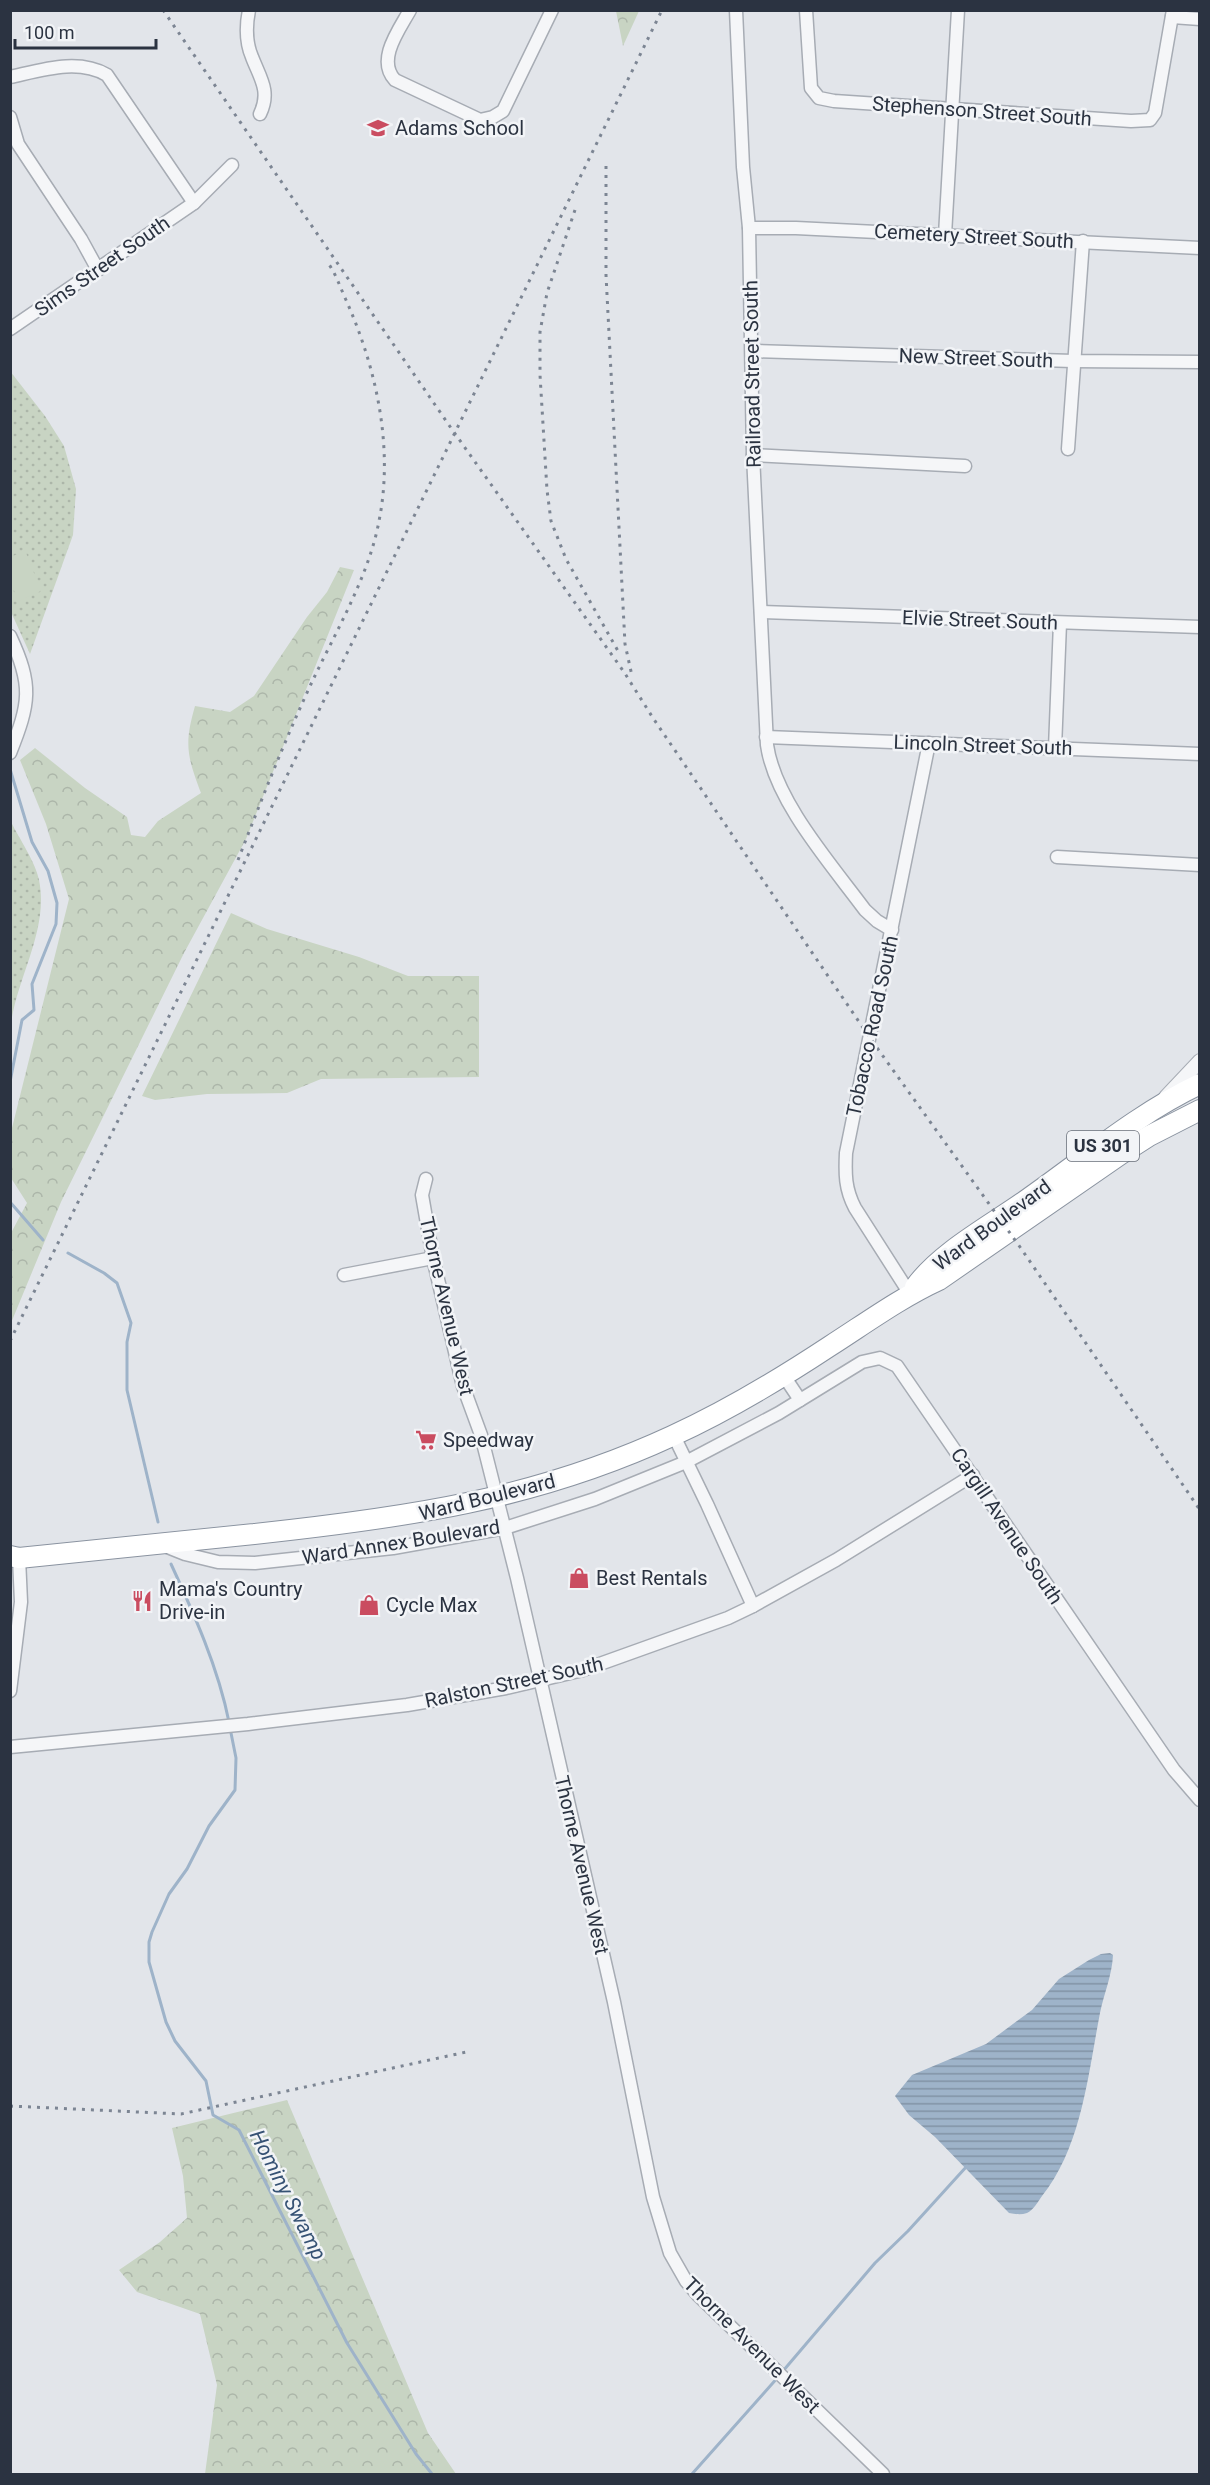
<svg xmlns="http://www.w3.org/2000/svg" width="1210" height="2485" viewBox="0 0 1210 2485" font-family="Roboto,sans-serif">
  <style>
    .forest { fill: url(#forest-crowns) }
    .park { fill: url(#park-dots) }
    .garden { fill: #c8d4c3 }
    .water { fill: url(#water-rules) }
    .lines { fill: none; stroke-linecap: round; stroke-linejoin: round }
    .stream { stroke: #9eb3c9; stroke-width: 3 }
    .minor-casing { stroke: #a7acb4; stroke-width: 15 }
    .tertiary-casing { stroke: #a7acb4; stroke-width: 16 }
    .trunk-casing { stroke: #8a93a0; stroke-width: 22 }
    .minor { stroke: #f5f6f8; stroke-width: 12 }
    .tertiary { stroke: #f5f6f8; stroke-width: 14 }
    .trunk { stroke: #fff; stroke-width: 20 }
    .rail { stroke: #7c8593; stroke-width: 3; stroke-dasharray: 3 6; stroke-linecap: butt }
    .labels { text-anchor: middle; stroke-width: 5; stroke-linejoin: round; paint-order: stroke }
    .shield { fill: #f2f4f7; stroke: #676d78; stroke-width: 1.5 }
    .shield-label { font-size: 18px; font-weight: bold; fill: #2b3341 }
    .street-label { font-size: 20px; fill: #2b3341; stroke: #f2f4f7 }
    .poi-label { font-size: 20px; fill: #2b3341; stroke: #f2f4f7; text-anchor: start }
    .water-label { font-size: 21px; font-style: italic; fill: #365274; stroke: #f2f4f7 }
  </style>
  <defs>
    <pattern id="forest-crowns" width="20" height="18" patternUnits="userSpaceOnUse" patternTransform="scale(1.5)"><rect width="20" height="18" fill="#c8d4c3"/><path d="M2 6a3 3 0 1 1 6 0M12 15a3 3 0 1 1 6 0" fill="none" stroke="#acb6a9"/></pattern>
    <pattern id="park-dots" width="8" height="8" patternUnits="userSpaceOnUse" patternTransform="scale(1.5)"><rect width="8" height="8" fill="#c8d4c3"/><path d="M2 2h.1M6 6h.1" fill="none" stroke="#acb6a9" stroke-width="1.8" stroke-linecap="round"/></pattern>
    <pattern id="water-rules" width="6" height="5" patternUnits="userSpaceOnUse" patternTransform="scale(1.5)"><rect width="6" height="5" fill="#9eb3c9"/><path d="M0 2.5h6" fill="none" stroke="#8192a5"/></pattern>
  </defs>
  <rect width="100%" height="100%" fill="#e2e5ea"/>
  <g class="forest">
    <path d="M616,11H639L623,46Z"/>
    <path d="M340,567L354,570L246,839L184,953L61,1202L11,1323V1233L27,1203L11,1178V1132L69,899L46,824L20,760L35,748L85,788L127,817L131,835L145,837L158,821L201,793C187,756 184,744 195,706L230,712L254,696L307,617L327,592Z"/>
    <path d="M231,913L267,929L359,957L408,976H479V1077L321,1079L287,1093L207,1094L155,1100L142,1096Z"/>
    <path d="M287,2100L428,2433L456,2474H205L217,2385L200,2314L137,2292L119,2270L160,2242L187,2218L183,2176L172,2128Z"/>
  </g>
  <g class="park">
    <path d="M10,371L45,416L64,446L76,489L73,535L30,654L11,612Z"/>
    <path d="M11,822C19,838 36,863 39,880C49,929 18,975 11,1023Z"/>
  </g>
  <path class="garden" d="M25,550L41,591L18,601L11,583V557Z"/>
  <path class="water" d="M1110,1953L1113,1955C1112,1976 1104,1993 1100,2013C1088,2074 1082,2146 1042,2196C1038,2202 1033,2210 1027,2213C1021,2215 1015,2214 1009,2213L935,2137L909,2115L895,2096L912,2075L986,2044L1032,2010L1059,1979L1089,1960L1101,1954Z"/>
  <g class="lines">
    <g class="stream">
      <path d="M10,769L32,842L48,871L57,903L56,924L32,984L34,1010L22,1020L10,1082"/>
      <path d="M10,1202L43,1240"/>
      <path d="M68,1253L104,1273L117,1283L131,1323L127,1342V1390L158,1522"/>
      <path d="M171,1564C194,1614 218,1667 229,1722"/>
      <path d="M230,1728L236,1758L235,1790L209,1826L187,1869L169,1894L152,1932L149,1942V1962L166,2022L175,2041L206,2081L213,2115L239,2130L347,2343L416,2454L432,2474"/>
      <path d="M783,2371L875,2263L908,2231L967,2166"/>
      <path d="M692,2474L779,2376"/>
    </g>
    <defs>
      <g id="minor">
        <path d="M249,10C246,25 246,43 252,57C260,78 271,91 260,114"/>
        <path d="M410,10C399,30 376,60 395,80L480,120L493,117L503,111L552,10"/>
        <path d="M736,10L743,167L749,228L753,455L767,745C775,801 831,864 865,910L877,921L892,930"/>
        <path d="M806,10L811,88L819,98L834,101L1131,121L1150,120L1155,113L1173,10"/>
        <path d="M1172,17L1200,19"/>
        <path d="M10,77C42,70 78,58 107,75L194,203"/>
        <path d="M10,117L18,144L81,239L98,270"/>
        <path d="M749,228H796L1200,248"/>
        <path d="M945,235L958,10"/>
        <path d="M10,329L194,203L232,165"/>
        <path d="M752,351L1073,361L1200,362"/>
        <path d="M1068,449L1083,241"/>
        <path d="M753,455L965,466"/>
        <path d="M761,612L1200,627"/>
        <path d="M10,636C33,685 30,703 10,753"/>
        <path d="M766,737L1200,754"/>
        <path d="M1055,748L1060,623"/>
        <path d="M1057,857L1200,865"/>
        <path d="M426,1179L422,1195L433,1258L463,1386L481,1435L517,1578L614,2002L653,2197L670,2253L686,2281L698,2295L883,2474"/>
        <path d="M344,1275L433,1258"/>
        <path d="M910,1294L855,1208C845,1189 845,1174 846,1153L929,743"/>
        <path d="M784,1376L800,1400"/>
        <path d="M674,1436L707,1504L753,1606"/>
        <path d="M165,1546L185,1554L218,1562L255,1563L393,1548L505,1528L595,1499L686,1462L779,1413L862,1362L880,1358L897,1366L1174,1770L1200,1800"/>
        <path d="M10,1691L21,1602L19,1558"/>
        <path d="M10,1747L248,1724L407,1705L506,1688L583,1670L728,1618L753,1606L836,1560L973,1475"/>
      </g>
      <path id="tertiary" d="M1166,1097L1200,1061"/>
      <g id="trunk">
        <path d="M915,1287C941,1251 993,1224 1029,1198C1083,1160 1140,1112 1200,1084"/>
        <path d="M10,1556L19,1558C98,1550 176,1542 254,1534C403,1518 534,1500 672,1436C727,1411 780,1379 830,1346C866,1323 900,1298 939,1280L1121,1154L1149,1136L1200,1110"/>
      </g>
    </defs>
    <use href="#minor" class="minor-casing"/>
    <use href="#tertiary" class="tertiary-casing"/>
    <use href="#trunk" class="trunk-casing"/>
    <use href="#minor" class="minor"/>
    <use href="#tertiary" class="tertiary"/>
    <use href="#trunk" class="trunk"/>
    <g class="rail">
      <path d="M163,10L451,428L624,672L653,718L870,1038L1020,1247L1200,1510"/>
      <path d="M606,166V275L625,644L632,676"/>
      <path d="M575,210L547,293L540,332V375L547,490L551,521L566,559L618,651"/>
      <path d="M238,860C261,801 284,742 311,684C335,633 369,576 379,521C394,447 376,367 346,300C340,287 336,274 328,263"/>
      <path d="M10,1341L662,10"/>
      <path d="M10,2106L181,2114L471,2051"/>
    </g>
  </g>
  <defs>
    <symbol id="school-bare" viewBox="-9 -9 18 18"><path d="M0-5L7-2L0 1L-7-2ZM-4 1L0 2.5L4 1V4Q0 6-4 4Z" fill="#ca4c60" stroke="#f2f4f7" stroke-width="2.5" paint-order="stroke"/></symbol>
    <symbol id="supermarket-bare" viewBox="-9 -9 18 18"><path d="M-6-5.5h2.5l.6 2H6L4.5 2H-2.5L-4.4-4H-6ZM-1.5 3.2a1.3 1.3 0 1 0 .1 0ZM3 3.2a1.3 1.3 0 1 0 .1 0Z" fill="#ca4c60" stroke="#f2f4f7" stroke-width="2.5" paint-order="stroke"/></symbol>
    <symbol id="shop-bare" viewBox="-9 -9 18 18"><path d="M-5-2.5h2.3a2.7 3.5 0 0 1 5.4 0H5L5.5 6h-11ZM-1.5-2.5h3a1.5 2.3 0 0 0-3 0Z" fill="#ca4c60" stroke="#f2f4f7" stroke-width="2.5" paint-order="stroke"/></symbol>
    <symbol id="restaurant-bare" viewBox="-9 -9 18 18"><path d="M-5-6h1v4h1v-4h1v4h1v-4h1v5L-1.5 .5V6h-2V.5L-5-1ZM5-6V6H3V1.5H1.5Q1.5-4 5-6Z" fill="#ca4c60" stroke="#f2f4f7" stroke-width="2.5" paint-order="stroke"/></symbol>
  </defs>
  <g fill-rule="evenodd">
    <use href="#school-bare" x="363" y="113" width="30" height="30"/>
    <use href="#supermarket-bare" x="411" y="1425" width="30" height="30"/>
    <use href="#shop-bare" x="564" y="1563" width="30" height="30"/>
    <use href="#restaurant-bare" x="127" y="1586" width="30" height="30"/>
    <use href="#shop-bare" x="354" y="1590" width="30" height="30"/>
  </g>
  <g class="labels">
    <rect class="shield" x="1067" y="1131" width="72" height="30" rx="4.5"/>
    <g class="shield-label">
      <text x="1103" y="1152">US 301</text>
    </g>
    <g class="street-label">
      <text transform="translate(982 111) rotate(4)" y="7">Stephenson Street South</text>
      <text transform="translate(974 236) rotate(3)" y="7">Cemetery Street South</text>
      <text transform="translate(102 266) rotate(-35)" y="7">Sims Street South</text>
      <text transform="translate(976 358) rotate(2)" y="7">New Street South</text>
      <text transform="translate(752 374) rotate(-91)" y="7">Railroad Street South</text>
      <text transform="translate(980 620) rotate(2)" y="7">Elvie Street South</text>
      <text transform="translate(983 745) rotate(2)" y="7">Lincoln Street South</text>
      <text transform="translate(872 1026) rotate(-78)" y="7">Tobacco Road South</text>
      <text transform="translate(992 1225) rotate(-36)" y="7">Ward Boulevard</text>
      <text transform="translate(447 1306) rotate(77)" y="7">Thorne Avenue West</text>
      <text transform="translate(487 1497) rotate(-14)" y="7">Ward Boulevard</text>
      <text transform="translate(1007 1526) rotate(56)" y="7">Cargill Avenue South</text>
      <text transform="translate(401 1542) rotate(-9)" y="7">Ward Annex Boulevard</text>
      <text transform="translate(514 1682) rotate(-12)" y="7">Ralston Street South</text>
      <text transform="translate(582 1865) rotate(77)" y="7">Thorne Avenue West</text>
      <text transform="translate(752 2345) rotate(45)" y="7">Thorne Avenue West</text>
    </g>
    <g class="poi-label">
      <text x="395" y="135">Adams School</text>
      <text x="443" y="1447">Speedway</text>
      <text x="596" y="1585">Best Rentals</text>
      <text x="159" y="1596">Mama's Country<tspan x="159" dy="23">Drive-in</tspan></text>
      <text x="386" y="1612">Cycle Max</text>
    </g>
    <g class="water-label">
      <text transform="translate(288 2195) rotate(63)" y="7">Hominy Swamp</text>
    </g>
  </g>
  <rect width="1210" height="2485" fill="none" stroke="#2b3341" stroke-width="24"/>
  <path d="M15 39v9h141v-9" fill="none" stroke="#2b3341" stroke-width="3"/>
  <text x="24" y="39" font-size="18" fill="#2b3341" stroke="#f2f4f7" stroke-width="4.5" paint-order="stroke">100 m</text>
</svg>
